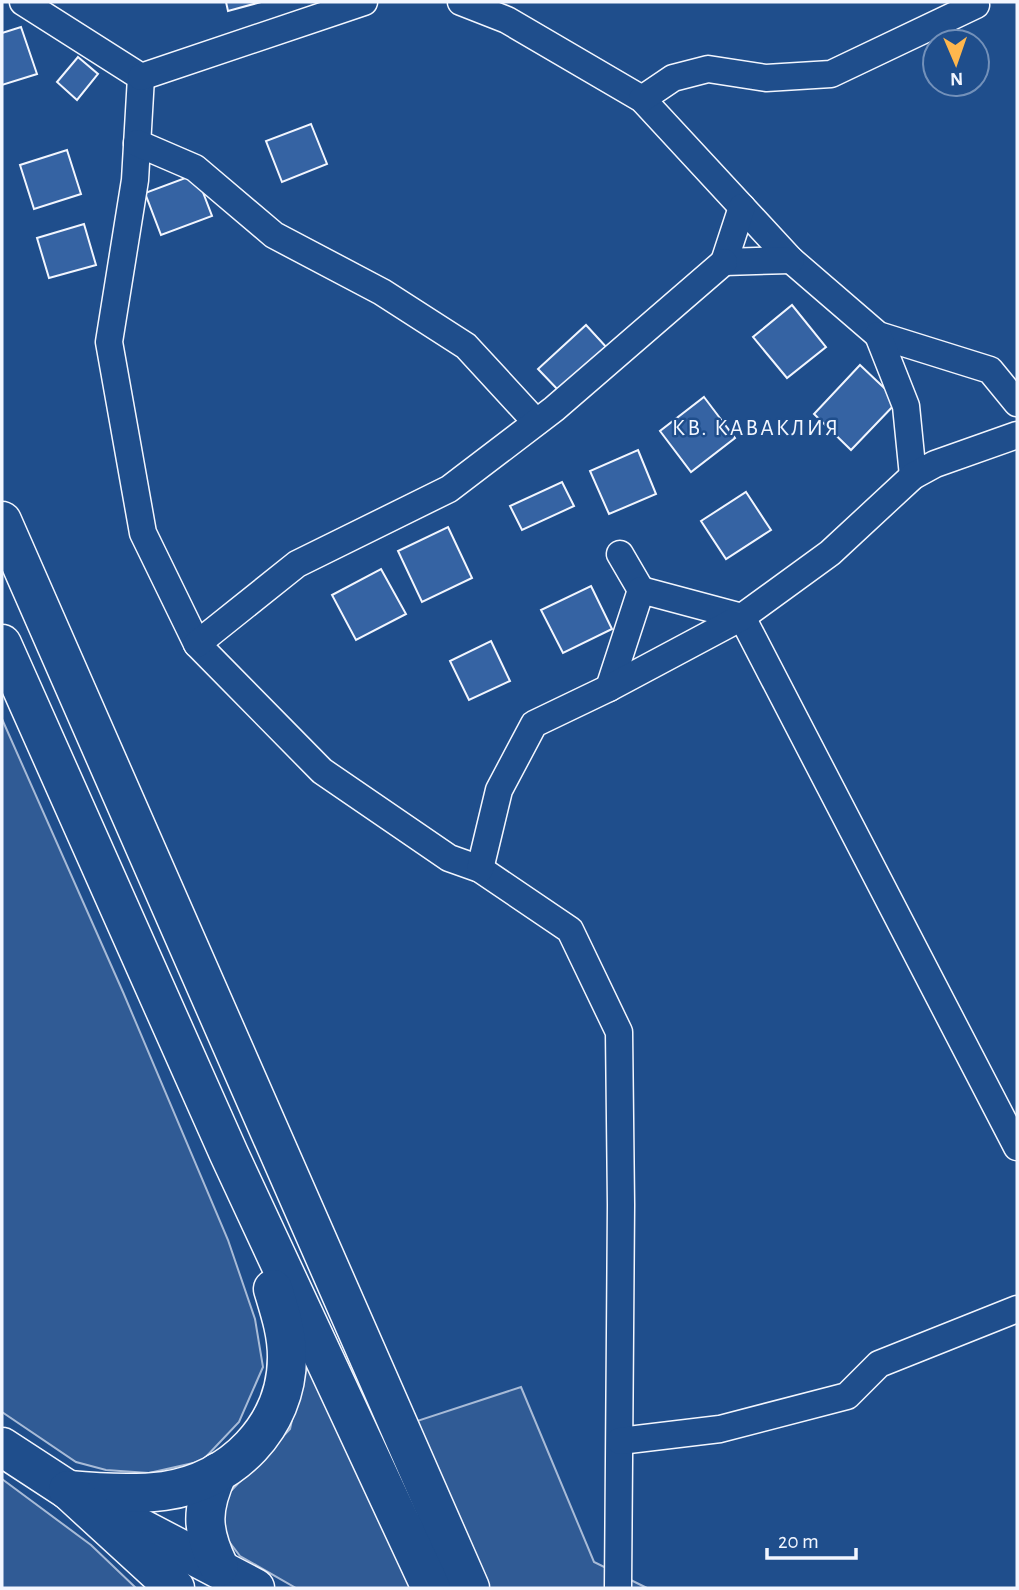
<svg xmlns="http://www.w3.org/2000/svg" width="1019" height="1590" viewBox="0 0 1019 1590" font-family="'Alegreya Sans',sans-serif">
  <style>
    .built { fill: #305b95; stroke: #a8bbd7; stroke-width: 2 }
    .building { fill: #3563a3; stroke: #f2f6ff; stroke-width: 2 }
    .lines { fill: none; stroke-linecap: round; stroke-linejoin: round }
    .minor-casing { stroke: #f2f6ff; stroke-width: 29 }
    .secondary-casing { stroke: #f2f6ff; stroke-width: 41 }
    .primary-casing { stroke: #f2f6ff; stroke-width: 41 }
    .minor { stroke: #1f4e8c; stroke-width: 26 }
    .secondary { stroke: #1f4e8c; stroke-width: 38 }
    .primary { stroke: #1f4e8c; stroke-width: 38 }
    .labels { text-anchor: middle; stroke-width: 5; stroke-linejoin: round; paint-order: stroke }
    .neighbourhood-label { font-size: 23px; letter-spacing: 2px; fill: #f2f6ff; stroke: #1f4e8c }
  </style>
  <rect width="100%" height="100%" fill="#1f4e8c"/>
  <g class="built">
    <path d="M2,719L123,992L228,1240L255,1319L263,1367L239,1422L202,1461L149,1473L106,1470L76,1462L2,1412Z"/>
    <path d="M306,1356L412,1588H296L240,1556L221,1531L228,1494L290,1429Z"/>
    <path d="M521,1387L594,1562L647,1588H489L417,1421Z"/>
    <path d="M2,1479L91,1545L136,1588H2Z"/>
  </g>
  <g class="building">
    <path d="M226,2H261L228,11Z"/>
    <path d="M21,27L37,74L2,85V33Z"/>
    <path d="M78,57L98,74L77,100L57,82Z"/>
    <path d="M311,124L327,164L282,182L266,141Z"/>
    <path d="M67,150L81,194L34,209L20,165Z"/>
    <path d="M196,174L212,216L161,235L145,193Z"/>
    <path d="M84,224L96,265L49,278L37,238Z"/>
    <path d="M792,305L826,347L787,378L753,337Z"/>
    <path d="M586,325L608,349L561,393L538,369Z"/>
    <path d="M860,365L898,401L851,450L814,414Z"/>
    <path d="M704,397L735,438L691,472L660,431Z"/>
    <path d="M638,450L656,494L609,514L590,471Z"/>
    <path d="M562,482L574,506L522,530L510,506Z"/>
    <path d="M746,492L771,530L726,559L701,521Z"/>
    <path d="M448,527L472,578L422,602L398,551Z"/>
    <path d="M381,569L406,614L356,640L332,595Z"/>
    <path d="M591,586L612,629L563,653L541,610Z"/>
    <path d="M491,641L510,681L469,700L450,661Z"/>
  </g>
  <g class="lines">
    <defs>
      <g id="minor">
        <path d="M23,2L141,77L135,180L109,342L143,533L197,644L322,771L449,858L480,869L570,930L619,1032L621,1205L618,1588"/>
        <path d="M461,2L507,20L642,99L791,260L878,335L990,370L1017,403"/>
        <path d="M141,77L364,2"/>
        <path d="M642,99L673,78L708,69L766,78L831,74L976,5"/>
        <path d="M137,143L195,168L274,235L382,292L466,346L536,422"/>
        <path d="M742,207L724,262L791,260"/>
        <path d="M878,335L906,406L913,476"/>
        <path d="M620,554L641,590"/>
        <path d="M197,644L297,564L449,489L554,409L724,262"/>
        <path d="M609,688L641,590L742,617L1017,1147"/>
        <path d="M480,869L499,790L534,724L609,688L742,617L830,553L913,476L935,464L1017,435"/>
        <path d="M620,1441L720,1429L847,1396L879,1364L1017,1309"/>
      </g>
      <path id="secondary" d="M2,1447L68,1490L255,1588"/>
      <g id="primary">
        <path d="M2,521L470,1588"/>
        <path d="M2,644L229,1154L431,1588"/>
        <path d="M218,1472C201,1509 201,1530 219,1567"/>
        <path d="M68,1490C100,1493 133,1495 164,1491C232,1482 287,1426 287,1357C287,1333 280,1312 273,1289"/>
        <path d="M68,1490L175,1588"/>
      </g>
    </defs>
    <use href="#minor" class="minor-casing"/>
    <use href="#secondary" class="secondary-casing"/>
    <use href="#primary" class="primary-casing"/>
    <use href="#minor" class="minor"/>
    <use href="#secondary" class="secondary"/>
    <use href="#primary" class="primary"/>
  </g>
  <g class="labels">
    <g class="neighbourhood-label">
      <text x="756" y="435">КВ. КАВАКЛИЯ</text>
    </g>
  </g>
  <rect width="1019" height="1590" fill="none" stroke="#f2f6ff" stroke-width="7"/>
  <g transform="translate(956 63) rotate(178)"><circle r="33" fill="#1f4e8c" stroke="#7391ba" stroke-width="2"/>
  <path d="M0-5L12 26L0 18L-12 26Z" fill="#ffb74d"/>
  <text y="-10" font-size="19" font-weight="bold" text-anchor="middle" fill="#f2f6ff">N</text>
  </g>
  <path d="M767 1548v10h89v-10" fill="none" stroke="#f2f6ff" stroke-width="3.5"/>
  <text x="778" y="1548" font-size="21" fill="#f2f6ff" stroke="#1f4e8c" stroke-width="5" paint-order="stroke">20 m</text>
</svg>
